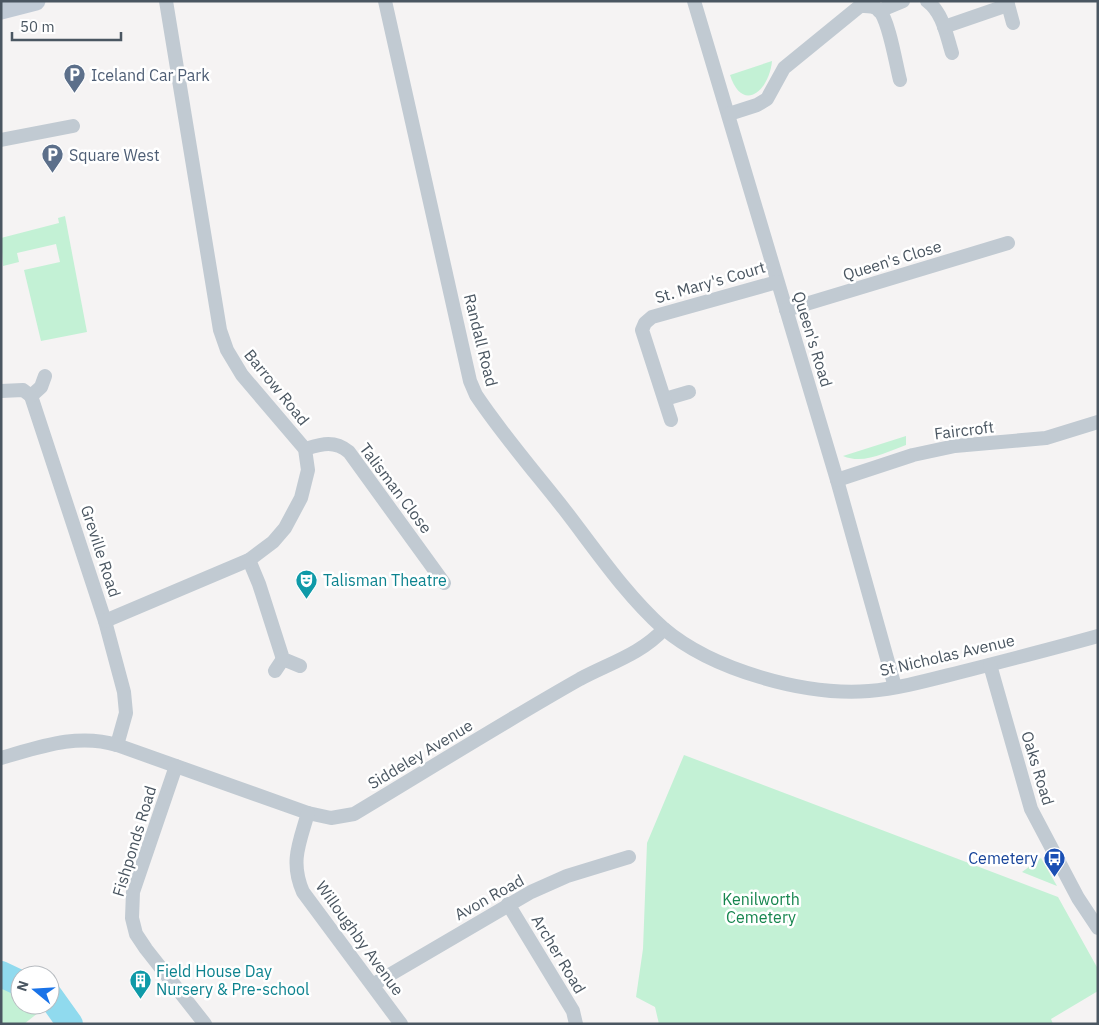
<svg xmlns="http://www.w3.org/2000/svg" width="1099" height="1025" viewBox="0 0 1099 1025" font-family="'IBM Plex Sans',sans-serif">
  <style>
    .green { fill: #c3f1d5 }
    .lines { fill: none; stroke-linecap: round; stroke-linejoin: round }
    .river { stroke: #90daee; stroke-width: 26 }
    .street { stroke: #c1cad2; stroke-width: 14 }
    .secondary { stroke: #c1cbd6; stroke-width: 19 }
    .labels { text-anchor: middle; stroke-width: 5; stroke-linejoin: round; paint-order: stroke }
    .service-label { font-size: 16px; fill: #4e5e75; stroke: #fff; text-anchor: start }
    .street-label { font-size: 16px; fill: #4a5661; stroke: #fff }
    .culture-label { font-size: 16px; fill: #0d838f; stroke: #fff; text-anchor: start }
    .transit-label { font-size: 16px; fill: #164399; stroke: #fff; text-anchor: end }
    .park-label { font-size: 16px; fill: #17864f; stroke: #fff }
  </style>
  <rect width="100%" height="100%" fill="#f5f3f3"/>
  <g class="green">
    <path d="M772,61C769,92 742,113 730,75Z"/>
    <path d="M65,216L87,332L41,341L24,270L60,262L56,244L17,253L19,262L3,266L1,238L59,223L58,218Z"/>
    <path d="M906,436V445C886,452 864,465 843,456Z"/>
    <path d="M684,755L1058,897L1098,969V991L1051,1019L1053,1024H659L655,1007L636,997L643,949L647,843Z"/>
    <path d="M1041,858L1057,886L1022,872Z"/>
    <path d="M1,974L20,983V1005H48L24,1024H1Z"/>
  </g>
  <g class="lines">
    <g class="river">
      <path d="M1,974L20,983"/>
      <path d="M50,996L70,1024"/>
    </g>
    <g class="street">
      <path d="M385,1L470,381L476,395C502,434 534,471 564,509C595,549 625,594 663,628C712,670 805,696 869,691C903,688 936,678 969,670C1012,659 1055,648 1098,636"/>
      <path d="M694,1L837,480L895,687"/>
      <path d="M927,1C943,13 946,34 952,53"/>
      <path d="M1007,1L1013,23"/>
      <path d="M879,11L903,1"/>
      <path d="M944,27L1008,5"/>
      <path d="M729,114L757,105L767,99L784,68L860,6C866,6 873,5 879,10C889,20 896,65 900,80"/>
      <path d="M1,140L73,126"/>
      <path d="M786,310L1008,243"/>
      <path d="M45,376L41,387L31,396L105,621L124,692L126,713L117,745"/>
      <path d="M1,391L23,390L31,396"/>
      <path d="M665,399L689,392"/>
      <path d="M671,420L642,330L645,323L652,317L777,282"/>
      <path d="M305,449C322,444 334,440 349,452L444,583"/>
      <path d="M837,480L913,455L955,446L1046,438L1098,422"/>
      <path d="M249,560L259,584L283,659L300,666"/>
      <path d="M105,621L249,560L273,542L285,528L301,498L308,470L305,449L242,375L227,350L220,330L166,1"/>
      <path d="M990,665L1031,809L1078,898L1098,928"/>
      <path d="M275,671L283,659"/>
      <path d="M1,758C40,747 77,733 117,745L308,813L331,818L354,814C429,769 504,722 580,679C610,663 641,654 664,629"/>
      <path d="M176,766L133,892L132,918L136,934L146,949L205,1024"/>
      <path d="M308,813C299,844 290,862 303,892L401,1024"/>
      <path d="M508,904L573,1011L576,1024"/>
      <path d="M374,984L531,892L567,876L629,857"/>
    </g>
    <path class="secondary" d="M1,10L36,1"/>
  </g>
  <defs>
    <symbol id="parking-pin" viewBox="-11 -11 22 30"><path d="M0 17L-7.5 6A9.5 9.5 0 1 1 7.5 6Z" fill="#5c6f8a" stroke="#fff"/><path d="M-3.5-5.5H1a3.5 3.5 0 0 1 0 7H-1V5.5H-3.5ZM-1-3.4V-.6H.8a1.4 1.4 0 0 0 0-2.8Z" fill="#fff"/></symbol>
    <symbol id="theatre-pin" viewBox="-11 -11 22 30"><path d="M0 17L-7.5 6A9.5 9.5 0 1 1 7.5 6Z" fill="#0f9aa8" stroke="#fff"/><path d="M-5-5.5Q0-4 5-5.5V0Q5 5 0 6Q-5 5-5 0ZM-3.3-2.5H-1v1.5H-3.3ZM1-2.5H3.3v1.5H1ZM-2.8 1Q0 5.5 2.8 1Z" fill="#fff"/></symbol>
    <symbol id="bus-pin" viewBox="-11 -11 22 30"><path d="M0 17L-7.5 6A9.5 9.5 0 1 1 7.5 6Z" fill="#1a4fb4" stroke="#fff"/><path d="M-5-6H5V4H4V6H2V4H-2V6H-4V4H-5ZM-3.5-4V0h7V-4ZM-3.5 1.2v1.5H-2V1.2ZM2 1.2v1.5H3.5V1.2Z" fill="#fff"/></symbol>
    <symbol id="building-pin" viewBox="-11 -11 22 30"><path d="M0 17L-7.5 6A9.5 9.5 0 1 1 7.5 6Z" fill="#0f9aa8" stroke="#fff"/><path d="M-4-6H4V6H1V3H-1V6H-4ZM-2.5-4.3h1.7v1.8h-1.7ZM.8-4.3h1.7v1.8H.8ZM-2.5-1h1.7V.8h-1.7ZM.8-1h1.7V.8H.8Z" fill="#fff"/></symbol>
  </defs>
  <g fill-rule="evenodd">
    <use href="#parking-pin" x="62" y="62" width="25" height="34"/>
    <use href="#parking-pin" x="40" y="142" width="25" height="34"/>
    <use href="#theatre-pin" x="294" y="568" width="25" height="34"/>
    <use href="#bus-pin" x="1042" y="846" width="25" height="34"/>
    <use href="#building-pin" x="128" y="968" width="25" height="34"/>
  </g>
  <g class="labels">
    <g class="service-label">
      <text x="91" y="81">Iceland Car Park</text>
      <text x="69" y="161">Square West</text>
    </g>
    <g class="street-label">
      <text transform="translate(892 260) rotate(-17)" y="6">Queen's Close</text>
      <text transform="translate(710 282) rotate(-16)" y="6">St. Mary's Court</text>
      <text transform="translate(813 339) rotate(73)" y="6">Queen's Road</text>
      <text transform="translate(481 340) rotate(76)" y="6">Randall Road</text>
      <text transform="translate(277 387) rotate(51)" y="6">Barrow Road</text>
      <text transform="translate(964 430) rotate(-7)" y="6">Faircroft</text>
      <text transform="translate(396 488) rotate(53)" y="6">Talisman Close</text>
      <text transform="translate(101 551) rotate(72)" y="6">Greville Road</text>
      <text transform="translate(947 655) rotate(-13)" y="6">St Nicholas Avenue</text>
      <text transform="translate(420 754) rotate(-31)" y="6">Siddeley Avenue</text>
      <text transform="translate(1038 768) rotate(73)" y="6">Oaks Road</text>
      <text transform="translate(134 841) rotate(-73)" y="6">Fishponds Road</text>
      <text transform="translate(489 897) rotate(-29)" y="6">Avon Road</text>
      <text transform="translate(360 938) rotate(54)" y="6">Willoughby Avenue</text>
      <text transform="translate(559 954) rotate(59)" y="6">Archer Road</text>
    </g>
    <g class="culture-label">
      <text x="323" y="586">Talisman Theatre</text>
      <text x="156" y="977">Field House Day<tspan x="156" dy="18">Nursery &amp; Pre-school</tspan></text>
    </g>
    <g class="transit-label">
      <text x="1038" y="864">Cemetery</text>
    </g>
    <g class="park-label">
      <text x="761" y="905">Kenilworth<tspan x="761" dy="18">Cemetery</tspan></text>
    </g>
  </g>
  <rect width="1099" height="1025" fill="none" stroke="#4a5661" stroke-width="5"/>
  <g transform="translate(35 990) rotate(288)"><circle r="24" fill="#ffffff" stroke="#b7bbc0"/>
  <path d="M0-4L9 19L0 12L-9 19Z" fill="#1a73e8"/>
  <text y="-8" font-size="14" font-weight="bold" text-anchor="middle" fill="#4a5661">N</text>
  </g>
  <path d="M12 32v8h109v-8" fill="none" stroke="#4a5661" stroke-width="2.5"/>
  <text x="20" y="32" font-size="15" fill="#4a5661" stroke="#ffffff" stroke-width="4" paint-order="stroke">50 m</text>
</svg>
